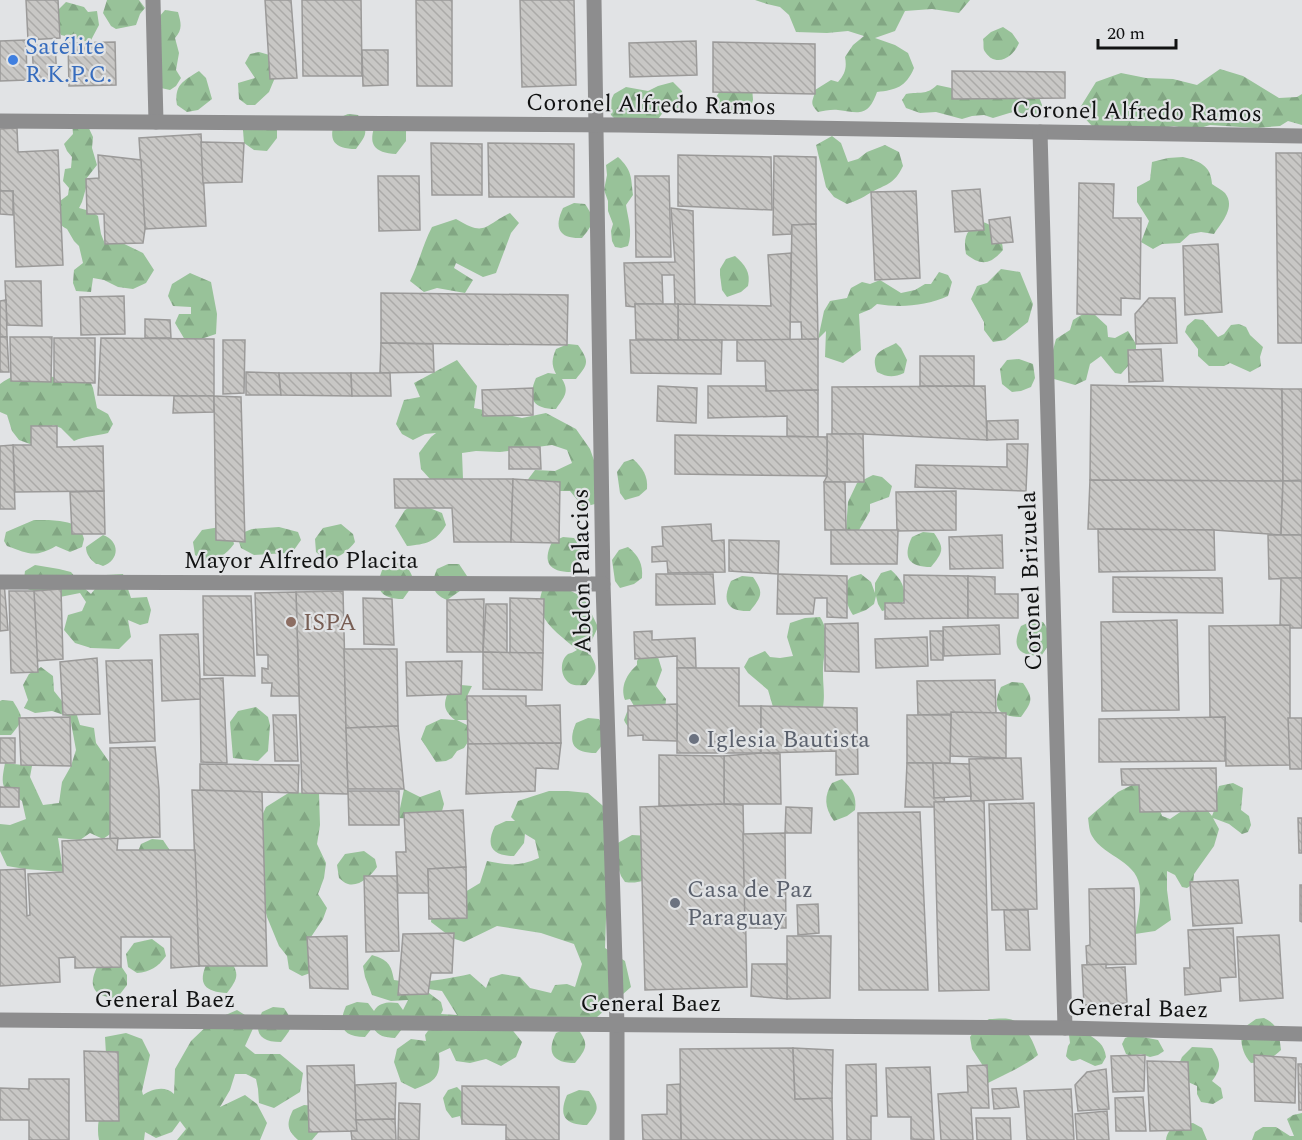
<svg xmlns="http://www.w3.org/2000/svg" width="1302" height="1140" viewBox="0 0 1302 1140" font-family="Spectral,serif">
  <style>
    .forest { fill: url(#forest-firs); fill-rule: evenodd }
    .building { fill: url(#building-back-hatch); stroke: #9b9a99; stroke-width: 1.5 }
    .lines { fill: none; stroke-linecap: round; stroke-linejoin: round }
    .minor { stroke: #8d8d8e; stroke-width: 15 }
    .shop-dot { fill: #3f7fe0; stroke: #e1e3e5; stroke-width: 2 }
    .education-dot { fill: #8d6e63; stroke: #e1e3e5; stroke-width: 2 }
    .worship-dot { fill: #6b7280; stroke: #e1e3e5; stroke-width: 2 }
    .labels { text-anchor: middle; stroke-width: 4.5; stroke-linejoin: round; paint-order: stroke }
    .shop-label { font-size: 24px; fill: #366cbe; stroke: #e1e3e5; text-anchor: start }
    .street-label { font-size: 24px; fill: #111212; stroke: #e1e3e5 }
    .education-label { font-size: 24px; fill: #785e54; stroke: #e1e3e5; text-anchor: start }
    .worship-label { font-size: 24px; fill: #5b616d; stroke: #e1e3e5; text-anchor: start }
  </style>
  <defs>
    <pattern id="forest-firs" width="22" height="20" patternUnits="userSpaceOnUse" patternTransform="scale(1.5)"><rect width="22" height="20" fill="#98c299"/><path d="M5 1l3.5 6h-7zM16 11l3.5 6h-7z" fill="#82a683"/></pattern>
    <pattern id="building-back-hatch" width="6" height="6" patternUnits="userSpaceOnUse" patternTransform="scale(1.5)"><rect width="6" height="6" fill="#c8c7c5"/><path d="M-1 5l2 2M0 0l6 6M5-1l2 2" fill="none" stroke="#abaaa8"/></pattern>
  </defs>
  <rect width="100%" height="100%" fill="#e1e3e5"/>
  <g class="forest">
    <path d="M107,0H139L145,8L140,14L136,25L116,29L111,26L103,13Z"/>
    <path d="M755,0H970L959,13L932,9L905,11L895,31L875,38L895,45L908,53L914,68C906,87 896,90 877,92C868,117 860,113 838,110C832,109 824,111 818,112C808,102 814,101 815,90L831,80L838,82C845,74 847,68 845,57L853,45L864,36L848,31L827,33L796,32L789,15L780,7L767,4Z"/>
    <path d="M66,2L84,7L88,12L97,11L99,25L90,42L61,35L56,25V12Z"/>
    <path d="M165,10L178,12C181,23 183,29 175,38L179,53L176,70L181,78L176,86L170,90L161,88L158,18Z"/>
    <path d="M1003,27L1012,33L1019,43C1015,53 1003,65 991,58C989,57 985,52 984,50C983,47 984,43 983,39L991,32Z"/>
    <path d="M259,52L273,56L279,68L269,92L255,105H247L239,99L238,83L255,78L245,63L250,54Z"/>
    <path d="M1220,69L1243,76L1279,98L1297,97L1302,94V125L1288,121L1280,126L1256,128L1210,125L1193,130L1174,126L1132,134L1092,126L1078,111L1096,82L1121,73L1146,78L1173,79L1197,85Z"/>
    <path d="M199,71L206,78L212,99L198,110L187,112L177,105C174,85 183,81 199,71Z"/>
    <path d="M673,82L682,91L684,107L664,111L653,126L621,125L611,115L609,104L614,94L626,87L648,91L658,86Z"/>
    <path d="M726,82L752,86L753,100L750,110C739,116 733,117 721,112L716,97Z"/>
    <path d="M937,85L951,88L960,93L1039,97L1042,105L1040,115L1032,118L1016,111L993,118L984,115L972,116L962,119L936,112L920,113L906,108L902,100L906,94C921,91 925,96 937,85Z"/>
    <path d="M348,114L358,115C369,132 367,134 356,149C334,149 327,140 336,119Z"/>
    <path d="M72,121L86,122L93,137L92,148L97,165L86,179V188L82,202L79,208L90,211L98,216L101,234L105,244L116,240L143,253L154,270L146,283L133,289L118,287L104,280L93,278L91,292L76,291L73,283L74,270L83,263L79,246L74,241L67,229C55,224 59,212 60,201L68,195L69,188L63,181L65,169L71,168L72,157L67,151L64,144L73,134Z"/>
    <path d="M376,123L406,131V141L396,154C374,153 367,144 376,123Z"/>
    <path d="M277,128V138L267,151L254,150L244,143L243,130Z"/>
    <path d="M832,136L841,143L848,162L858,159L867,152L885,145L899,152L903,166C894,185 886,184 870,193C862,198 856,201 847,204L834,197L826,187L816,145Z"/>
    <path d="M618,157C632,170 631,177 633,195L626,205C628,219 633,232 628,246L621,248L615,247L612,241L611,231L613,224L608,211V201L604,190L607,175L606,165Z"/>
    <path d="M1183,157C1199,161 1211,165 1212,184C1216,187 1222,190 1225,193C1236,207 1222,222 1214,234L1201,232L1190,234L1180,243L1162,244L1153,249L1141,242L1149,221L1137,202V187L1150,180L1152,162L1168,158Z"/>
    <path d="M574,203L585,204C596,220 594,223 582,238C560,239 553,229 563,208Z"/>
    <path d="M510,213L519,223L511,233L496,273L483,277L456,263L454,268L473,280L465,293L437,288L424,292L410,281C419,263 423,244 432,227L456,219C486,237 483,226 510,213Z"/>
    <path d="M983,222C999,228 1001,233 1003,250C990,265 981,266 966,254C963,237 966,228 983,222Z"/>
    <path d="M735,256C745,265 751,272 748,286L741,292L727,297L722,290L720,275V269L726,259Z"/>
    <path d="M1001,269L1020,272L1033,304L1028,322L1005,340L993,342L984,330V322L971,299L977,286L987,283Z"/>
    <path d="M939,272L948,275L952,282L948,296C925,306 901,308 877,304L871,309L859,314L861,350L843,363L825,357L826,331L818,339L824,311L830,301L847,298L851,288L862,282L870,284L880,280L901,293L915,290L925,284H931Z"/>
    <path d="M190,273L211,282L217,314L216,334L201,339L185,340L175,323L179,314H191V307L173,306L168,296L172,284Z"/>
    <path d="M1083,314H1094L1107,326L1108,337L1115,338L1128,331L1136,344V349L1128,350V366L1121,374L1115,373L1101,356L1090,364L1086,380L1075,385L1054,379L1050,361L1056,339L1070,330L1073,320Z"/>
    <path d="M1195,319L1203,320L1218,337L1224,334L1231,325L1239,324L1246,327L1250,335L1263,347L1260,357L1261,366L1250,372L1230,363L1224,366H1209L1198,356V349L1185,332L1187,326Z"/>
    <path d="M896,343L901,348L907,360L904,373C893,378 887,377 877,372C870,352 881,351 896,343Z"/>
    <path d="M568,344L578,345C590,362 588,364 576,379H562C570,392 564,397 556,409C533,409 527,399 536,378L548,373L556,374C551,364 552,359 556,349Z"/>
    <path d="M1019,359L1033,364L1035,378L1031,387L1021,391L1012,392L1002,384L1000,369L1007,360Z"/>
    <path d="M457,360L477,386L474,408L522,418L546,413L576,429L590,449L601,480L595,504L583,507L570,491H555L526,482L535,470L555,471L572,463L567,450L552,445L500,452L476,451L462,453L463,479L453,485L430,479L421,469L419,453L431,437L436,433L425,434L413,440L402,434L396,424L404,400L420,397L414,383Z"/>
    <path d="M86,372L93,388L97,408L108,414L113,424L108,433C97,436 85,436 74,441L61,428L53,425L30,444L19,440L12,431L7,415L0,412V384C20,369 39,371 61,380Z"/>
    <path d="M633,459C643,468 648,476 647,489L639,496L625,500L620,493L617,472L624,462Z"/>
    <path d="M873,475L882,477L892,486L889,497L870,504V511L859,530H846L848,502L857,483Z"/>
    <path d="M417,503L442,513L446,525C435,543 426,544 407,546L395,526L405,510Z"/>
    <path d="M34,520C46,520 71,519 80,529C81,530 84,538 84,539L82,547L70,552L56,546C35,558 29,554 7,546L4,541L6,532Z"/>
    <path d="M341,524L353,534L355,542C349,550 337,561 325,558C321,557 319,554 316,552L315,539L323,528Z"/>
    <path d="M220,527L232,536L234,544C226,555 218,559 205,561L195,555L193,542L202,530Z"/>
    <path d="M279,527L298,532L301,540L294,550L286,553L254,555L241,548L237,535L252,529Z"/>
    <path d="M923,532L934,533C945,549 943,552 931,567C909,567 902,558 912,537Z"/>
    <path d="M103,535C120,541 120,560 103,566L98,564H96C90,559 86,554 86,547Z"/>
    <path d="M563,537L574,538C585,554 583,557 571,572C549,572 542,562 552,542Z"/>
    <path d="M628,547C639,556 643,564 642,578L634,584L620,588L615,581L612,560L619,550Z"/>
    <path d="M395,563L405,564C417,581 415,583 403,599C380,599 374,589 383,568Z"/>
    <path d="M448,564H459L467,576V586L447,600C431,594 431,583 437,569Z"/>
    <path d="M35,565L59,569L71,572L83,587L91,594L106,575L123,574L131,598L147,597L151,610L148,623L140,625L128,620L131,637L119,649L91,648L75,643L64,630L68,615L82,611L86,602L80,593L60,597L30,590L23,587L25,571Z"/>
    <path d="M891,570C901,579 906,587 904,601L896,607L882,611L878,604L876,596L874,604L866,610L853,615C846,605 840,586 851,577C852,577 860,574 861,574L871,582L875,593V583L881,573Z"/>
    <path d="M742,576L753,577C764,593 762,596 750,611C728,612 721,602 731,581Z"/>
    <path d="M544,584L569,590L584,598L598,627L591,642L579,650L588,651C599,668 598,670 586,685C581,685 575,686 571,684C560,678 559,661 568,654C571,653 574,652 577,650C565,639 548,628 541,612C537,604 542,592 544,584Z"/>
    <path d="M820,617C832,635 822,654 823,674C823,686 825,694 823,707L813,713L773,707L768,690L748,673L744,667L749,658L765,651L770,657L780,658L793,656L787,637L790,623L805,618Z"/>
    <path d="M1032,621L1043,622C1054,638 1052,641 1041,656C1018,656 1011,647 1021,626Z"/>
    <path d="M643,651L658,657L662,670L656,686L666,699L665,711L643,735L637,729C630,729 627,727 624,720L627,712L634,706L630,699L625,700C620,686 627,674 637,665V661Z"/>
    <path d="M41,667L53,676L54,691L62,701L75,709L80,725L94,728L96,743L119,776L116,830L103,839L90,833L80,840L58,838L63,872L25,869L7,866L0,851V824L10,825L26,819L22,801C2,788 0,789 5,763L32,766L30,777L43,805L59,803L62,782L71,766L76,750L70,717L52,711L35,713L24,708L28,700L23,685L29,674Z"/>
    <path d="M1012,682L1023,683C1034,699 1032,702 1021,717C999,717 991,708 1001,687Z"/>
    <path d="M461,685L472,686L467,696L469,720H457L469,726L470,739L464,748L457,751L452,758L446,761L436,762L421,739L426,726L441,719L455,720C443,710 443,704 449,690Z"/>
    <path d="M2,700L13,701C24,719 24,719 11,735H0V701Z"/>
    <path d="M256,707L268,717L270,725L268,751L258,761L233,758L230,722L238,711Z"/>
    <path d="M588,718L599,719C610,736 608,738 596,753C574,753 567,744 576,723Z"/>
    <path d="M842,779C852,789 857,796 855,810L847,816L834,821C824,807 824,796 832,783Z"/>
    <path d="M1233,783L1243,788L1241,810L1249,816L1251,825L1248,832L1242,834L1229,824L1213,818L1219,829L1214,846L1194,874L1193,884L1187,888L1182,887L1175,875L1167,871V890L1171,920L1155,931L1135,934C1137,920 1141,905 1140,891C1140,861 1105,858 1092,836C1089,831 1089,824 1088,818L1118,792L1132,785L1145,786L1158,805L1162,816L1170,819L1192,804L1208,811L1212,816L1217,803V793L1219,786Z"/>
    <path d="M404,789L420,797L440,790L444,804L442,811L418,819L398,818Z"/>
    <path d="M549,791H568L588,793L616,817L606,919L605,948L625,961L631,987L588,1025L510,1027L522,1042L516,1057L501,1066L486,1059L470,1063L456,1061L450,1048L439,1053C441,1077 436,1081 415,1089L401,1082L394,1062L397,1049L411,1039L426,1041L425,1035L435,1021L405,1025L395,1038C385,1037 378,1037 373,1027L365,1037C343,1037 337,1027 346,1006L357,1002L368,1003L374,1011C379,1002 389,1002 398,1003L403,1010L408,1000L391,1001L372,995L365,977L363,966L372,955C388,960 391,964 394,980C419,985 446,979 470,974L486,988L490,978L502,974L520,977L530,988L551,993L555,985L567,984L575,987L582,964L574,944L541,933L497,926L464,942L452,938L431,922L432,912L480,883L487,861C508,865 518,867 539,858L535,840L525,834L524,843L514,856C492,856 485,846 495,826L506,821H515L511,817L518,801ZM428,989L442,991L457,1015L441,1014L443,1010L441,1002L429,993L417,995Z"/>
    <path d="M290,792L319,794L320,825L317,844L326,863L324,878L318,894L327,908L323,919L311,937L313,972L302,976L289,969L287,956L279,946L267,917L262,898L253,835L266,807Z"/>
    <path d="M632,835L649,836L653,875C644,881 637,884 625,882L621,876L619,870L616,844Z"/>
    <path d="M152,839L163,840L171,852L137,854L141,844Z"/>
    <path d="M364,851L375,859L377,867C371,876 359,887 348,884C344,883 342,880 339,878L337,865L345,854Z"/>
    <path d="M152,939L164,948L166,956C158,967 150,972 137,973L128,967L126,954L134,943Z"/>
    <path d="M229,958C240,975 238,978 227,993C205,992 197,984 207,963Z"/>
    <path d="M119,963L127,975V985L117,998C95,997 87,988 97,967Z"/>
    <path d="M273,1007L284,1008C295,1024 293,1027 281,1042C259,1042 253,1032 262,1012Z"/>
    <path d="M237,1010L256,1022L245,1046L255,1054H280L303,1073L300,1092L274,1108L259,1103L258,1089L256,1079L246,1074H235L230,1090L220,1107L245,1095L257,1104L267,1123L260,1140H177L186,1129L180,1121L172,1132L156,1138L145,1132L144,1140H99C97,1131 98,1120 101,1111C105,1097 117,1087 119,1072L106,1054L105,1037L126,1033L142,1039L150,1055L142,1091L143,1095C152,1089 165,1085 174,1094L175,1069L191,1041L212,1021Z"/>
    <path d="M1264,1018C1279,1025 1279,1034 1281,1050C1272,1059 1264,1062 1251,1063C1242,1053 1240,1042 1242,1029L1256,1019Z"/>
    <path d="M989,1019C995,1019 1003,1018 1009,1019C1025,1022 1033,1041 1038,1055C1023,1067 1005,1074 988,1083L987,1072L972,1049L970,1037L977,1027Z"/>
    <path d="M567,1028L578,1029C589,1045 587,1048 575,1063C553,1063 546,1053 556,1033Z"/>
    <path d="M1088,1034C1098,1041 1104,1044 1106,1057L1102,1064L1095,1066L1080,1059C1073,1062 1070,1062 1066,1056L1068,1046L1070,1043L1069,1035Z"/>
    <path d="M1133,1035L1158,1040L1164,1051L1158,1055L1150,1057L1141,1054L1131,1056L1126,1054L1122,1044L1125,1038Z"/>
    <path d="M1192,1047L1212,1048C1221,1062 1222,1068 1212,1081L1221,1088L1223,1098L1213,1104L1201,1102L1197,1094V1086L1188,1082L1179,1064L1182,1057Z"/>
    <path d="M457,1087L468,1098L462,1124L460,1116L452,1118L446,1110L443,1098L448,1090Z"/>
    <path d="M579,1090L589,1091C600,1107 599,1110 587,1125C565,1125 558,1116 567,1095Z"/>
    <path d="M304,1105L315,1106L322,1128L312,1140H298C287,1130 286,1124 293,1110Z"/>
    <path d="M1302,1113V1140H1252L1255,1132L1263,1127H1276L1290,1136H1294L1287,1119L1293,1115Z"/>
    <path d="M1193,1123L1202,1128L1207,1140H1166C1168,1125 1181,1124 1193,1123Z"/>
  </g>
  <g class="building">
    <path d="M26,0H58L60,38L28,40Z"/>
    <path d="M265,0H291L297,78L270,79Z"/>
    <path d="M302,0H361L362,76H303Z"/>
    <path d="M416,0H452V86H417Z"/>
    <path d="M520,0H574L576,85L522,87Z"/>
    <path d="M26,40L27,80L0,81V41Z"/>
    <path d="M696,41L697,75L630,77L629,43Z"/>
    <path d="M115,42L116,85L69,86L68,43Z"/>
    <path d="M713,42L815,44V94L713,92Z"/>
    <path d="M55,43L57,80L34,81L32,45Z"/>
    <path d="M362,50H388V85L363,86Z"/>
    <path d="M952,71L1065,72V98L952,99Z"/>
    <path d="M17,128L18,152L58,150L63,265L16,267L13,191H0V129Z"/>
    <path d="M201,134L206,226L145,229L139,138Z"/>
    <path d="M201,142L244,143L242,182L203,183Z"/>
    <path d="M431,143L482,144V195H432Z"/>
    <path d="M488,143L574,144V197H489Z"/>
    <path d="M1276,153H1302V343H1278Z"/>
    <path d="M98,155L141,160L145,229L143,243L105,244L104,214H87L86,179L99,178Z"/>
    <path d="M678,155L771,157L772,210L678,206Z"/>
    <path d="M774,156L816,157V224L792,225L791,234L773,235Z"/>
    <path d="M378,176H419L420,230L379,231Z"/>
    <path d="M635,176H669L671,257H636Z"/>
    <path d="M1079,183L1114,184L1113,218H1141L1140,299L1121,298V315L1077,314Z"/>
    <path d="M980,189L984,230L955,232L952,191Z"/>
    <path d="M0,191H13V215L0,214Z"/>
    <path d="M916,191L920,278L875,280L871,192Z"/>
    <path d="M671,208L693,211L695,305H675L674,275H662L663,304H635V307L626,306L624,263L675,262Z"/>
    <path d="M1010,217L1013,242L992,244L989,220Z"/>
    <path d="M816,224L818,339L802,340L801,322H790L792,225Z"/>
    <path d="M1218,244L1222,312L1185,315L1183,246Z"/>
    <path d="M791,253L790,340H678V304L771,306L768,255Z"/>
    <path d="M5,281H41L42,326L7,325Z"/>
    <path d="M381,293L568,295L567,345L381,343Z"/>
    <path d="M124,296L125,334L81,335L80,297Z"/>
    <path d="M1149,298H1175L1177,343L1136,344L1135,314Z"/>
    <path d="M6,300L7,337H0V301Z"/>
    <path d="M635,304H678V340L636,339Z"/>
    <path d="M145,319L170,320L171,338H145Z"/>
    <path d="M0,337H7L9,372H0Z"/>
    <path d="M10,337H52L51,382L11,381Z"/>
    <path d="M54,338H95V383L54,382Z"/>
    <path d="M101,338L214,339V396L98,395Z"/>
    <path d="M818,339V390L766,391L765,361H737V340Z"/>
    <path d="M223,340H245L244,393L223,394Z"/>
    <path d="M630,340H722L721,374L631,373Z"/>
    <path d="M381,343L433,344L434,372L380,373Z"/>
    <path d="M1161,349L1163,381L1129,382L1128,350Z"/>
    <rect x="920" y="356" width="54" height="30"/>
    <path d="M246,372L279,373L281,395H246Z"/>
    <path d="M279,373H351L352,396L281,395Z"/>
    <path d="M351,373H390L391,396H352Z"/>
    <path d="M1091,385L1282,389L1283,481L1090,480Z"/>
    <path d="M658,386L697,388L696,423L657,421Z"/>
    <path d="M708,386H766V391L818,390V437L787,436V416L708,418Z"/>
    <path d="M985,386L987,440L863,434H832V387Z"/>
    <path d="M533,388V415L483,416L482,390Z"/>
    <path d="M1282,389H1302V480L1283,481Z"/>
    <path d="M174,396H214V412L173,413Z"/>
    <path d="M214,396L241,397L245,542L216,540Z"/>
    <path d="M1018,420V439L987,440V421Z"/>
    <path d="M31,426H57V447L103,446L104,491L15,492L13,445H31Z"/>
    <path d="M827,434H863L864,482H824L827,476Z"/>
    <path d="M675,435L827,437V476L675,474Z"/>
    <path d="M1007,444H1028L1026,491L915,487L916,465L1007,467Z"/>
    <path d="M13,445L15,509H0V446Z"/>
    <path d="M509,447H540L541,469H509Z"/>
    <path d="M394,479H513L511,542H454L452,508H395Z"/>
    <path d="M513,479L560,482L559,543L511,542Z"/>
    <path d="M1090,480L1283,481L1281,535L1214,530L1088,529Z"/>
    <path d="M1283,481H1302V535H1281Z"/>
    <path d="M824,482H845L846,530H825Z"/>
    <path d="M104,491L105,534H72L70,492Z"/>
    <path d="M956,491V530L897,531L896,492Z"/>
    <path d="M711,524L712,541L724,540L725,572L668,573L667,561L652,562V547L663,546L662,527Z"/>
    <path d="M1098,529L1214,530L1215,570L1099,572Z"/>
    <path d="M831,530H898L897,564H831Z"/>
    <path d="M1002,535L1003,568L950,569L949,537Z"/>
    <path d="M1268,535H1302V578L1269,579Z"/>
    <path d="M729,540L779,541L778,574L729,571Z"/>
    <path d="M656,574H713L715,604L656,605Z"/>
    <path d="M778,574L847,576V618L827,617V598H815L813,614H777Z"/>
    <path d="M904,575L968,576V618L885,619V603H904Z"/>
    <path d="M968,576L995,577V594H1018V618H968Z"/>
    <path d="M1113,577L1222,578L1223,613L1113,612Z"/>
    <path d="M1281,578H1302V628H1280Z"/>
    <path d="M0,582H4L8,630L0,631Z"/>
    <path d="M61,589L63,659L37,661L34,591Z"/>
    <path d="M9,591H34L38,672L11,673Z"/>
    <path d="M343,591L348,794L302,793L296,592Z"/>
    <path d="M296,592L299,696H271L272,683H262V668L268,669V655H257L255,593Z"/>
    <path d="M203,596H251L255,676L204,675Z"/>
    <path d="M363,598L392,599L394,645L364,644Z"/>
    <path d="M510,598L544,599L543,653H510Z"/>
    <path d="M484,599L483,652H447V600Z"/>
    <path d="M486,604H507V653L483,652Z"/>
    <path d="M1177,620L1179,710L1102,711L1101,622Z"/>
    <path d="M858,623L859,672L825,671V624Z"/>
    <path d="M999,625L1000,654L944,656L943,627Z"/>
    <path d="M1290,625V765L1226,766L1225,717L1210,718L1209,626Z"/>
    <path d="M652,631V640L695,638L696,668H677V656L635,659L634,632Z"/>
    <path d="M930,631H943V660H931Z"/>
    <path d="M198,634L201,699L162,701L160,635Z"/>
    <path d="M927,637L928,666L876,668L875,639Z"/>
    <path d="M344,649H397L398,726L346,728Z"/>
    <path d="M483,652L543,653L542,690L483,689Z"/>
    <path d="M97,658L100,714L63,715L60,662Z"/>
    <path d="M152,660L155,741L110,743L106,661Z"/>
    <path d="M462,661L461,694L407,696L406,662Z"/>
    <path d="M677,668H739V706H761V753H677Z"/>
    <path d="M223,678L227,763L201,762L200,679Z"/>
    <path d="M995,680L996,713L918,715L917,681Z"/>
    <path d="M467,696H526V706L560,705L561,743L468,744Z"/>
    <path d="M677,704V741L643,740V735L628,736V706Z"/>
    <path d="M761,706L857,708L858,774L836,775V751L761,753Z"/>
    <path d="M951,712L1006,713V758L950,756Z"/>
    <path d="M273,715H296L298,761H275Z"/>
    <path d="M907,715H951L950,763H907Z"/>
    <path d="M70,717L71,766L21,765L19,718Z"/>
    <path d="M1225,717V761L1099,762V719Z"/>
    <path d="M1288,718H1302V769H1290Z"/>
    <path d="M398,726L404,789H348L346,728Z"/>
    <rect x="0" y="738" width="15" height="25"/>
    <path d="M561,743L558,769L536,768L535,791L466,794L468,744Z"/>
    <path d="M155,747L159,790L160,837L110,839V748Z"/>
    <path d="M761,753L780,754L781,804H724V756Z"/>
    <path d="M659,755L724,756V804L659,806Z"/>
    <path d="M1021,758L1023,799L971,801L969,759Z"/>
    <path d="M907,763H933L934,794L944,795L945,807H905Z"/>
    <path d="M933,763L969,764L971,796L934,798Z"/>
    <path d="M200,764L299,765L298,793L200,790Z"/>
    <path d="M1216,768L1217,811L1140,812L1139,785H1122L1121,769Z"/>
    <path d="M0,787L19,788V807H0Z"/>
    <path d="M192,790L262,792L267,966H199Z"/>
    <path d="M348,791H399V825H349Z"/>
    <path d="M971,801H984L989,990L939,991L934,802Z"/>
    <path d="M1034,803L1037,909L992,910L989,804Z"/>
    <path d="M724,804L743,805L747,987L645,990L640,807Z"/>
    <path d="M786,807L812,808L811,833H785Z"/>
    <path d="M463,810L466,867L428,869L429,893H398L396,852H406L404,813Z"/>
    <path d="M920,812L928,990H859L858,813Z"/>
    <path d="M1298,818H1302V853H1299Z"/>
    <path d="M785,833L786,928H745L743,834Z"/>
    <path d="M118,838L117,850H195L199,966L171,968V937H121V967L75,968V957L59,958L60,982L0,986V870L25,869L27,916L30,915L28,874L63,872L62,841Z"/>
    <path d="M466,867L467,918L429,919L428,869Z"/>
    <path d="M364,876H397L399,951L366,952Z"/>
    <path d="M1238,880L1242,923L1193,926L1190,882Z"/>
    <path d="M1300,885H1302V922L1300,921Z"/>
    <path d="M1134,888L1136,964L1087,965L1086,946L1090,945L1089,889Z"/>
    <path d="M818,904L819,933L798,935L797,905Z"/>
    <path d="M1004,910H1028L1030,950H1006Z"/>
    <path d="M1233,928L1236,977L1220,978L1221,991L1185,995L1184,968H1190L1188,930Z"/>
    <path d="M454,933L452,973H431L428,994L398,995L403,934Z"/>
    <path d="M1279,935L1283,998L1240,1001L1237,937Z"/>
    <path d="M347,936L348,989L310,988L307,937Z"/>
    <path d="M787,936H831L830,998L787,999Z"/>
    <path d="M752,964H787V999L751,996Z"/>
    <path d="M1106,964V968L1125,967L1127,1003L1084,1005L1082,965Z"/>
    <path d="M793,1048L795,1099L832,1098L833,1140H681L680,1049Z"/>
    <path d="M793,1048L833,1050L832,1098L795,1099Z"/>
    <path d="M84,1051L118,1052L119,1121H86Z"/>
    <path d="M1145,1055L1144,1091L1113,1092L1111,1056Z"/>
    <path d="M1254,1055L1296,1058L1295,1103L1255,1101Z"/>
    <path d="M1147,1061L1188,1062L1191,1130L1150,1131Z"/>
    <path d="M876,1064L877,1116H871V1140H847L846,1065Z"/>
    <path d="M1298,1064H1302V1110H1299Z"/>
    <path d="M354,1065L357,1131L309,1132L307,1066Z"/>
    <path d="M987,1065L989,1108H971L973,1140H941L938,1094L968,1092L967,1066Z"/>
    <path d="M930,1067L934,1140L911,1139V1117H888L886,1068Z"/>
    <path d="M1106,1069L1109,1109L1078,1111L1075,1085L1087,1072Z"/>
    <path d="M29,1079H69V1140H29V1120H0V1088L29,1089Z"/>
    <path d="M396,1083L395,1119L356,1120L355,1085Z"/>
    <path d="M680,1084L681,1140H643L642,1115L667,1114V1085Z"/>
    <path d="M462,1086L559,1087V1140H506V1125L462,1124Z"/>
    <path d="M1016,1088L1019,1107L994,1109L992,1089Z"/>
    <path d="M1071,1089L1074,1140H1027L1024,1091Z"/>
    <path d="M1143,1097L1146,1131H1116L1115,1098Z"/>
    <path d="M399,1103L420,1104L419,1140H398Z"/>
    <path d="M1107,1111L1109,1140H1077L1075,1114Z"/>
    <path d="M976,1118H1010L1011,1140H977Z"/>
    <path d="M395,1119L396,1140H352L351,1131H357L356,1120Z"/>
  </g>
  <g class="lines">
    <g class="minor">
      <path d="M153,0L156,122"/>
      <path d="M594,0L603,584L617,1025V1140"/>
      <path d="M0,121L621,125L1302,136"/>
      <path d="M1040,132L1065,1028"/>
      <path d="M0,582L603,584"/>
      <path d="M0,1020L1065,1028L1302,1034"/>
    </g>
  </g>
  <circle class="shop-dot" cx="13" cy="60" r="6"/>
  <circle class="education-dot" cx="291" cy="622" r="6"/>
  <g class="worship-dot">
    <circle cx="694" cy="739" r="6"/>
    <circle cx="675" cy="903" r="6"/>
  </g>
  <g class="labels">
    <g class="shop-label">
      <text x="25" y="54">Satélite<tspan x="25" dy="28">R.K.P.C.</tspan></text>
    </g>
    <g class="street-label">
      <text transform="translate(651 104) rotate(1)" y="8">Coronel Alfredo Ramos</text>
      <text transform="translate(1137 111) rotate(1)" y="8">Coronel Alfredo Ramos</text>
      <text x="301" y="568">Mayor Alfredo Placita</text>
      <text transform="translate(581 571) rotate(-91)" y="8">Abdon Palacios</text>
      <text transform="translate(1030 581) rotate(-92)" y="8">Coronel Brizuela</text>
      <text x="165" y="1007">General Baez</text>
      <text x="651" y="1011">General Baez</text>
      <text transform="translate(1138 1008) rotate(1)" y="8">General Baez</text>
    </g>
    <g class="education-label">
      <text x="303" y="630">ISPA</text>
    </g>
    <g class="worship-label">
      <text x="706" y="747">Iglesia Bautista</text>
      <text x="687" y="897">Casa de Paz<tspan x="687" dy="28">Paraguay</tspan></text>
    </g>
  </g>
  <path d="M1098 39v9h78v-9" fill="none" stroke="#111212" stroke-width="3"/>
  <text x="1107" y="39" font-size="18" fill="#111212" stroke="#e1e3e5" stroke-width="4.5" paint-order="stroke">20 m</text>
</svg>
